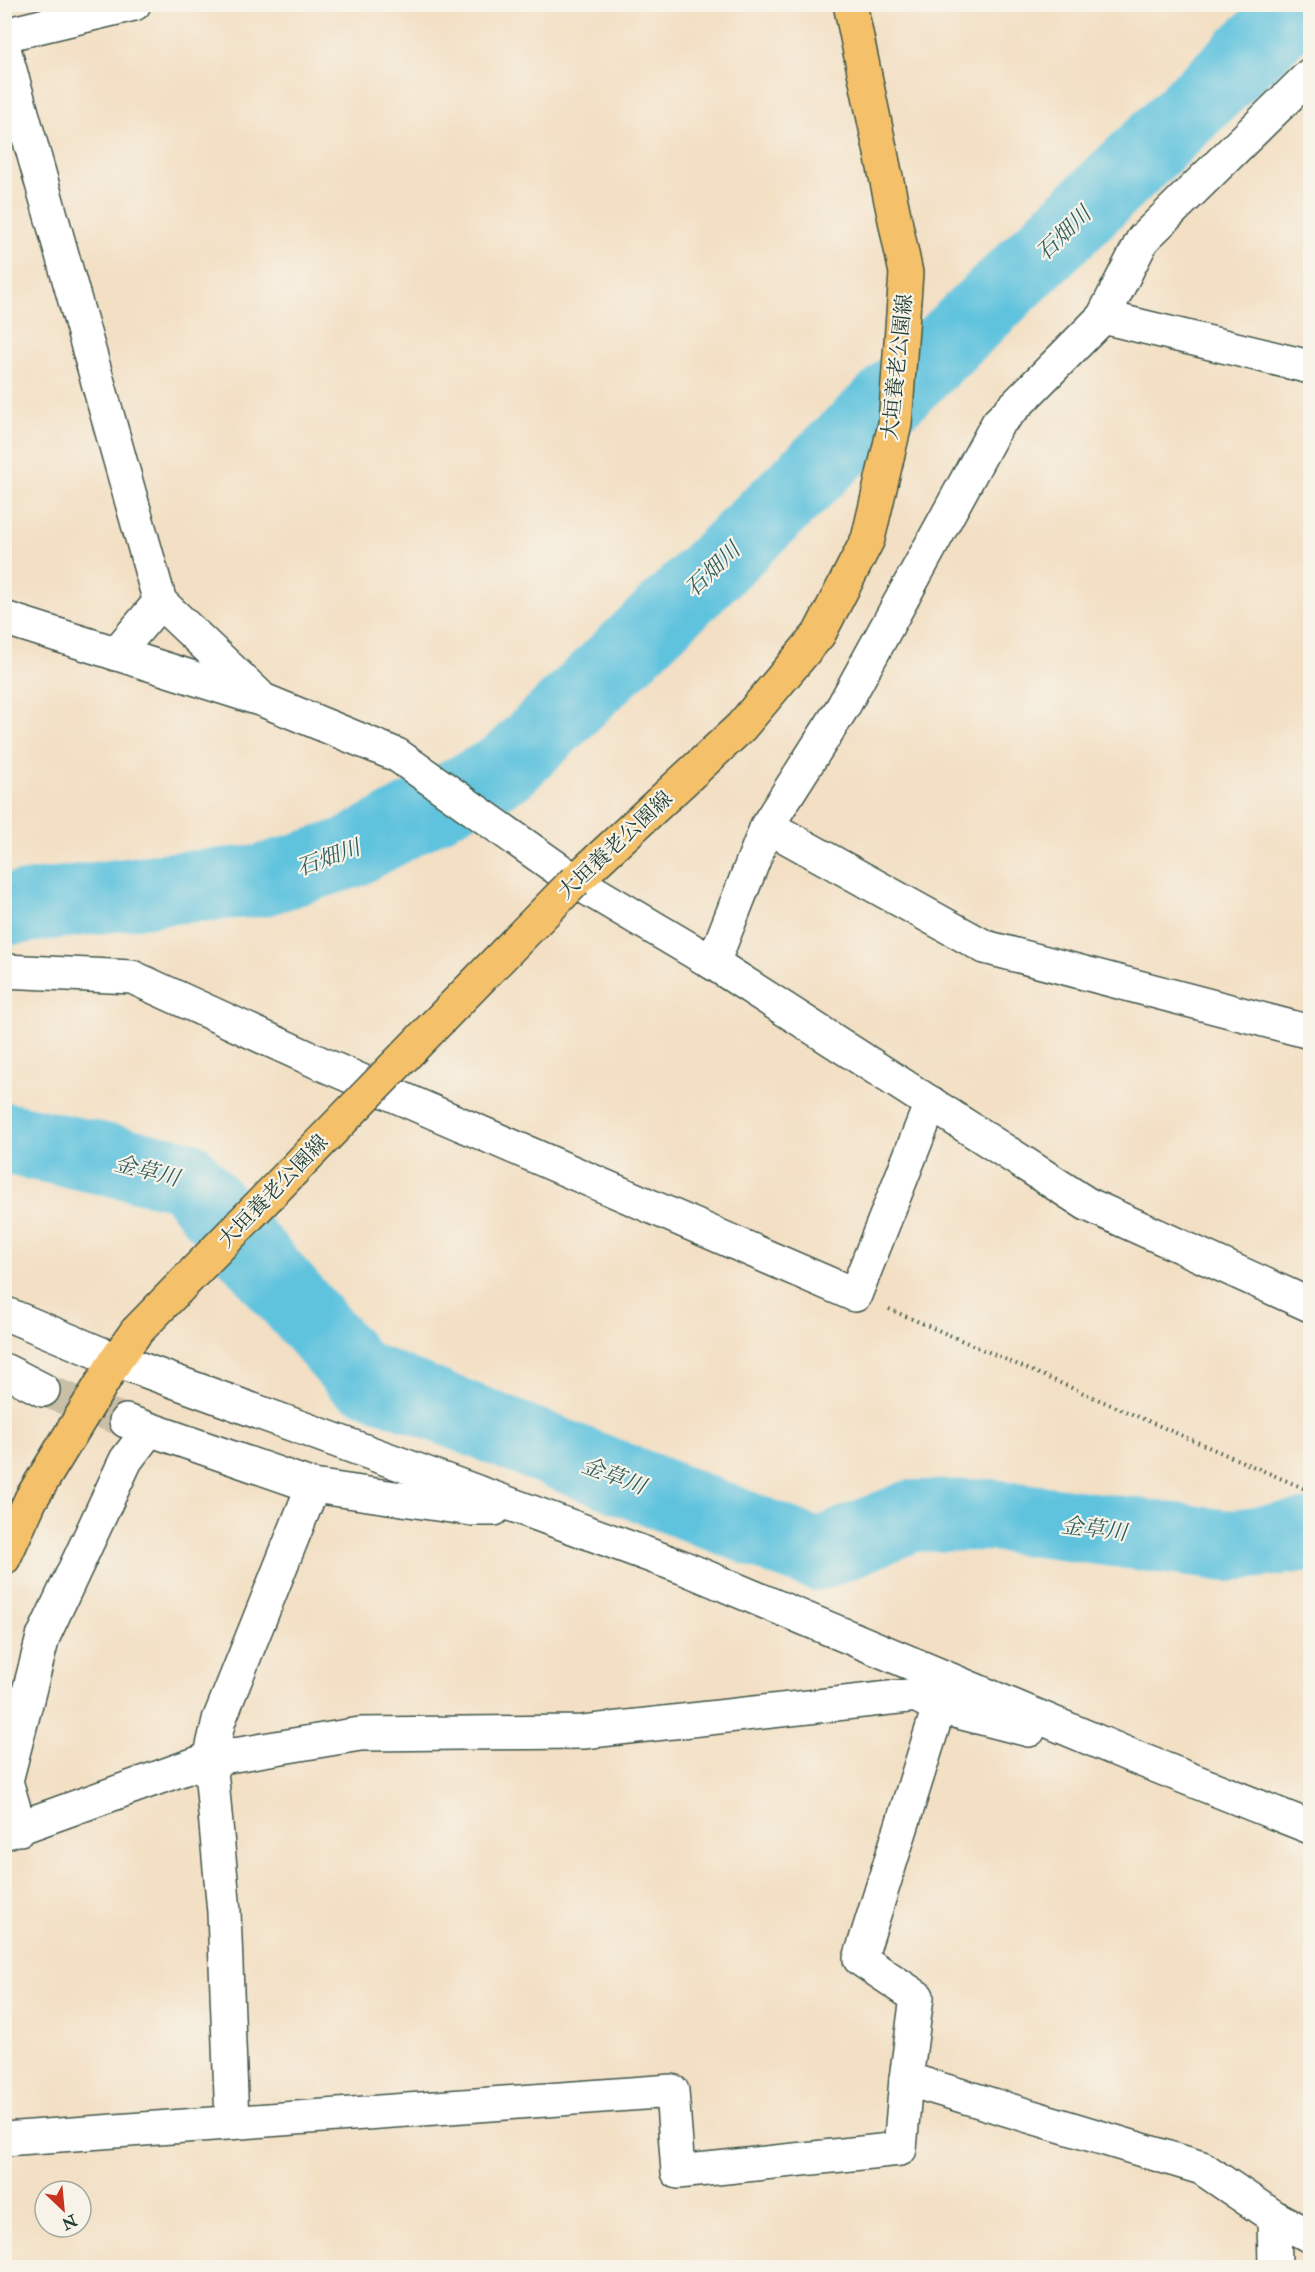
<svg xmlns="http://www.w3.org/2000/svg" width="1315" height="2272" viewBox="0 0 1315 2272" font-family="'IM FELL Double Pica','Noto Serif JP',serif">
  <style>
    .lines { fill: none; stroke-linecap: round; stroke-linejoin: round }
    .river { stroke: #60c3de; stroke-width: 72 }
    .street-tunnel { stroke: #c9bfa6; stroke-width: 33; stroke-dasharray: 33 16; stroke-linecap: butt }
    .street-casing { stroke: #3f5549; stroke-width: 36 }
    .primary-casing { stroke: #3f5549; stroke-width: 36 }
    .path { stroke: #3f5549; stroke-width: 4; stroke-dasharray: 1.5 4.5; stroke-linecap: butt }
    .street { stroke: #fff; stroke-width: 33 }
    .primary { stroke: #f4c16a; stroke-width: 33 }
    .primary-bridge-casing { stroke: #3f5549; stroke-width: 36; stroke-linecap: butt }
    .primary-bridge { stroke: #f4c16a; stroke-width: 33 }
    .labels { text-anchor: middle; stroke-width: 4.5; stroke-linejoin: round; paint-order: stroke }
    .street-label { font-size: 21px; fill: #1f3d34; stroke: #f7f3e8 }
    .water-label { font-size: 22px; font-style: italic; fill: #2f5e5e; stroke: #f7f3e8 }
  </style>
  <rect width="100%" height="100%" fill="#f7f3e8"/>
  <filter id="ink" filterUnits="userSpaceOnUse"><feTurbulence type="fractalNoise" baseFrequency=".0167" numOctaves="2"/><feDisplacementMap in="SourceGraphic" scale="12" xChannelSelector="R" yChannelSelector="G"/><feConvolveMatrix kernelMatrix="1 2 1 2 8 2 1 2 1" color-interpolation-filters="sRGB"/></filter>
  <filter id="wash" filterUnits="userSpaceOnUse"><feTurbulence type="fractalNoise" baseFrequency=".008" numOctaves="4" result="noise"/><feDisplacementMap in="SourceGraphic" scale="24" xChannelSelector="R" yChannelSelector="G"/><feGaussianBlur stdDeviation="1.35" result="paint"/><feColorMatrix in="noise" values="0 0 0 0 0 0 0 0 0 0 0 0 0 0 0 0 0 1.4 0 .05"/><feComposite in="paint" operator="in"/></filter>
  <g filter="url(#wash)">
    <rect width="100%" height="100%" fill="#f3dfc3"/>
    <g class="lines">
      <g class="river">
        <path d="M4,910L172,888L260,881L349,853L506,768L1300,4"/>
        <path d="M4,1138L185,1176L358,1375L817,1555L911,1516L992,1515L1228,1546L1310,1535"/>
      </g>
    </g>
  </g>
  <g filter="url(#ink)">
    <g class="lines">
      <path class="street-tunnel" d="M43,1390L126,1421"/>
      <defs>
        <g id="street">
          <path d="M4,35L134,4"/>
          <path d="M4,49L160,602L258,695"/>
          <path d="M1103,317L1310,367"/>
          <path d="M4,618L263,700L397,755L575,881L713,963L1087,1204L1310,1305"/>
          <path d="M116,654L160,602"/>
          <path d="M767,826L985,947L1310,1032"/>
          <path d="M713,963L767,826L844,705L998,423L1103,317L1143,239L1310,75"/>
          <path d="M4,971L132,977L320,1063L855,1295L931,1103"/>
          <path d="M4,1313L116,1360L682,1567L1139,1759L1310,1827"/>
          <path d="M6,1371L43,1390"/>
          <path d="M126,1421L313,1486L471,1509H494"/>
          <path d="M921,1698L939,1707L1029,1730"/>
          <path d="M20,1829L6,1781L43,1637L126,1460L149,1430"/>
          <path d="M4,1833L210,1759L360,1734L583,1732L917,1695"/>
          <path d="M906,2079L1202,2168L1274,2217L1310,2236"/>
          <path d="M232,2122L224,1912L210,1759L219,1720L313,1486"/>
          <path d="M4,2139L672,2091L678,2172L900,2149L906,2079L917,1997L860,1959L939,1707"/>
          <path d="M1274,2217L1275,2268"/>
        </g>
        <g id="primary">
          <path d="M575,881L741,727L819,634L868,539L895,424L906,273L850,4"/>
          <path d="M4,1558L31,1499L116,1360L136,1332"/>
        </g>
      </defs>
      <use href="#street" class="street-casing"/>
      <use href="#primary" class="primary-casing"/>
      <path class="path" d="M889,1309L1310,1491"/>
      <use href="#street" class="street"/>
      <use href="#primary" class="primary"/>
      <defs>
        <path id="primary-bridge" d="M136,1332L575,881"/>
      </defs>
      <use href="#primary-bridge" class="primary-bridge-casing"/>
      <use href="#primary-bridge" class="primary-bridge"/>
    </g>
  </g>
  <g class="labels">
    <g class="street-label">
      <text transform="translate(897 367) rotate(-84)" y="7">大垣養老公園線</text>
      <text transform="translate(615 845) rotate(-43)" y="7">大垣養老公園線</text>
      <text transform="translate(273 1191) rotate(-46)" y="7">大垣養老公園線</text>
    </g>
    <g class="water-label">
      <text transform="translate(1063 233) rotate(-44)" y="8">石畑川</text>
      <text transform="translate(712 569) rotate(-44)" y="8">石畑川</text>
      <text transform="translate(328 857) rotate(-20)" y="8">石畑川</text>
      <text transform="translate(147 1170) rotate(14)" y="8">金草川</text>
      <text transform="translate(614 1475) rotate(21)" y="8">金草川</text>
      <text transform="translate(1094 1528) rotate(7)" y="8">金草川</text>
    </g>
  </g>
  <rect width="1315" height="2272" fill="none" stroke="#f7f3e8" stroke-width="24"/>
  <g transform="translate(63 2209) rotate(154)"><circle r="28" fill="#f7f3e8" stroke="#a1aaa0" stroke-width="1.5"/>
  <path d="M0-4.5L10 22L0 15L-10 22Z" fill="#c8321e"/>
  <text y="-9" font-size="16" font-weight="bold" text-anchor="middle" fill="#1f3d34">N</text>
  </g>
</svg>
